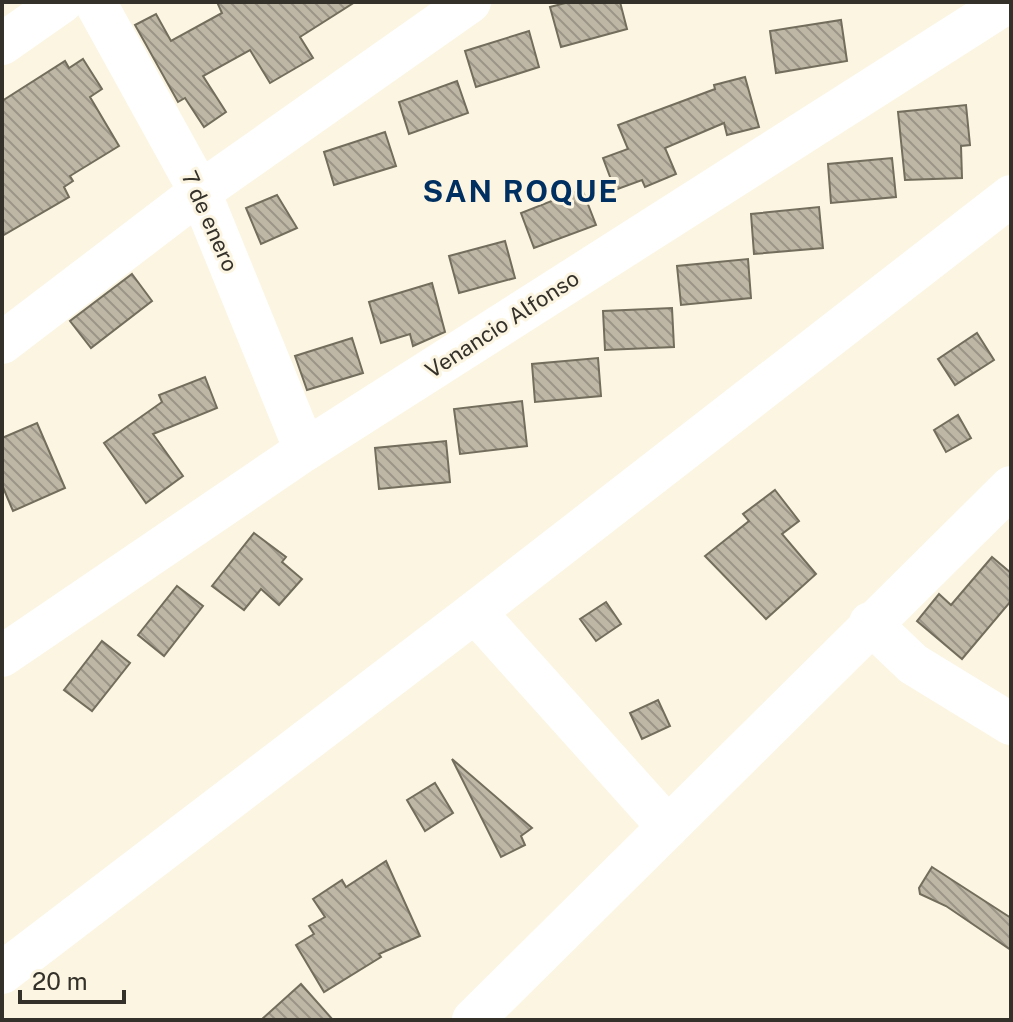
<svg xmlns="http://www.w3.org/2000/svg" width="1013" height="1022" viewBox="0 0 1013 1022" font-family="'Public Sans',sans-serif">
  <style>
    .building { fill: url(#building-back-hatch); stroke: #726d5c; stroke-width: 2 }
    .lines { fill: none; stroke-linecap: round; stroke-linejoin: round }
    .minor { stroke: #fff; stroke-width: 42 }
    .labels { text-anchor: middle; stroke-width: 6; stroke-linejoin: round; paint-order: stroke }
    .street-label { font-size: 22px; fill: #34312a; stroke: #fbf5e2 }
    .district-label { font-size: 30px; font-weight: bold; letter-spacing: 2px; fill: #002f61; stroke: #fbf5e2 }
  </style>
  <defs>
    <pattern id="building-back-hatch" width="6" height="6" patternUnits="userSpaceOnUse" patternTransform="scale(2)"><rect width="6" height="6" fill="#beb7a5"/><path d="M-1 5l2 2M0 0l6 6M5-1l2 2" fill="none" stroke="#9b9587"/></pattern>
  </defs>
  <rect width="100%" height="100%" fill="#fbf5e2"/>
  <g class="building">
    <path d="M217,2H355L300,37L313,58L270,83L250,50L203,76L226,112L204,127L185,98L178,102L135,25L156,14L171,41L222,13Z"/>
    <path d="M569,2H620L627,29L561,47L550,7Z"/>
    <path d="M841,20L847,61L776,73L770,31Z"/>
    <path d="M529,31L539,67L476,87L465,51Z"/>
    <path d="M83,59L102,89L90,97L119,146L70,176L73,181L64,187L69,197L2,236V101L65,61L69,68Z"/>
    <path d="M745,77L759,127L727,135L724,123L665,148L676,174L645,187L642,180L615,190L603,158L628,149L618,125L715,89L714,85Z"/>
    <path d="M457,81L468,113L409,134L399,102Z"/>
    <path d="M966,105L970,145L961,146L962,178L905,180L898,112Z"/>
    <path d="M385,132L396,166L334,185L324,152Z"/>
    <path d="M892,158L896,197L831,203L828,164Z"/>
    <path d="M582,189L596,225L534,248L521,213Z"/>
    <path d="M277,195L297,228L261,244L246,208Z"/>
    <path d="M819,207L823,248L754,254L751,214Z"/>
    <path d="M505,241L515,278L459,293L449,256Z"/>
    <path d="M748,259L751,298L681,305L677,266Z"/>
    <path d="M132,274L152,301L91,348L70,321Z"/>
    <path d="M432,283L445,332L413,346L410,334L381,343L369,302Z"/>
    <path d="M672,308L674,347L605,350L603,311Z"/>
    <path d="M977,333L994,360L955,385L938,359Z"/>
    <path d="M352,338L363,373L307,390L295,356Z"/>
    <path d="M598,358L601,396L535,402L532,364Z"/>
    <path d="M205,377L217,408L153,434L183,476L146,503L104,443L162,402L159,395Z"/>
    <path d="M522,401L527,446L460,454L454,409Z"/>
    <path d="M958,415L971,438L946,452L934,430Z"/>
    <path d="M37,423L65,488L13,511L2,485V438Z"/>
    <path d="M446,441L450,482L379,489L375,448Z"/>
    <path d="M775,490L799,521L782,534L816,574L766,619L705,556L749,521L743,514Z"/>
    <path d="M254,533L286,557L282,562L302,579L279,605L261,589L244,610L212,586Z"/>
    <path d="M992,557L1011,573V601L962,659L917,621L939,594L951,605Z"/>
    <path d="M177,586L203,606L164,656L138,635Z"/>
    <path d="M606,602L621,624L596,641L580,619Z"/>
    <path d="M102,641L130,663L92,711L64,690Z"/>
    <path d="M658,700L670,726L642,739L630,713Z"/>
    <path d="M452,759L532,828L521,836L525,845L501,857Z"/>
    <path d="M435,783L453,813L425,831L407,800Z"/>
    <path d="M386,861L420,936L379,954L381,957L324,992L296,945L314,934L309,926L325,917L313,899L342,880L346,887Z"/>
    <path d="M932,867L1011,918V950L946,906L920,894L919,888Z"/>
    <path d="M301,984L333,1020H261Z"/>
  </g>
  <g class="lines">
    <g class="minor">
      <path d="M95,2L200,192L305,450"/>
      <path d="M2,44L62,2"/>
      <path d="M2,343L200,192L470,2"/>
      <path d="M475,612L668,827"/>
      <path d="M870,623L913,664L1011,724"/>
      <path d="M2,656L305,450L1008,2"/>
      <path d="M2,973L475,612L1011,196"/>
      <path d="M473,1020L1011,487"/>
    </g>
  </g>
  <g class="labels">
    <g class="street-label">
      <text transform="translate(210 221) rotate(66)" y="8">7 de enero</text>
      <text transform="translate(502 324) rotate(-33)" y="8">Venancio Alfonso</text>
    </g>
    <g class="district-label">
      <text x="521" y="202">SAN ROQUE</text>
    </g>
  </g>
  <rect width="1013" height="1022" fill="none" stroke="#34312a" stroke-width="8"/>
  <path d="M20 990v12h104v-12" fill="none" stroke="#34312a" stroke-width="4"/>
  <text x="32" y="990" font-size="24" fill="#34312a" stroke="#fbf5e2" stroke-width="6" paint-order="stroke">20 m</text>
</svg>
